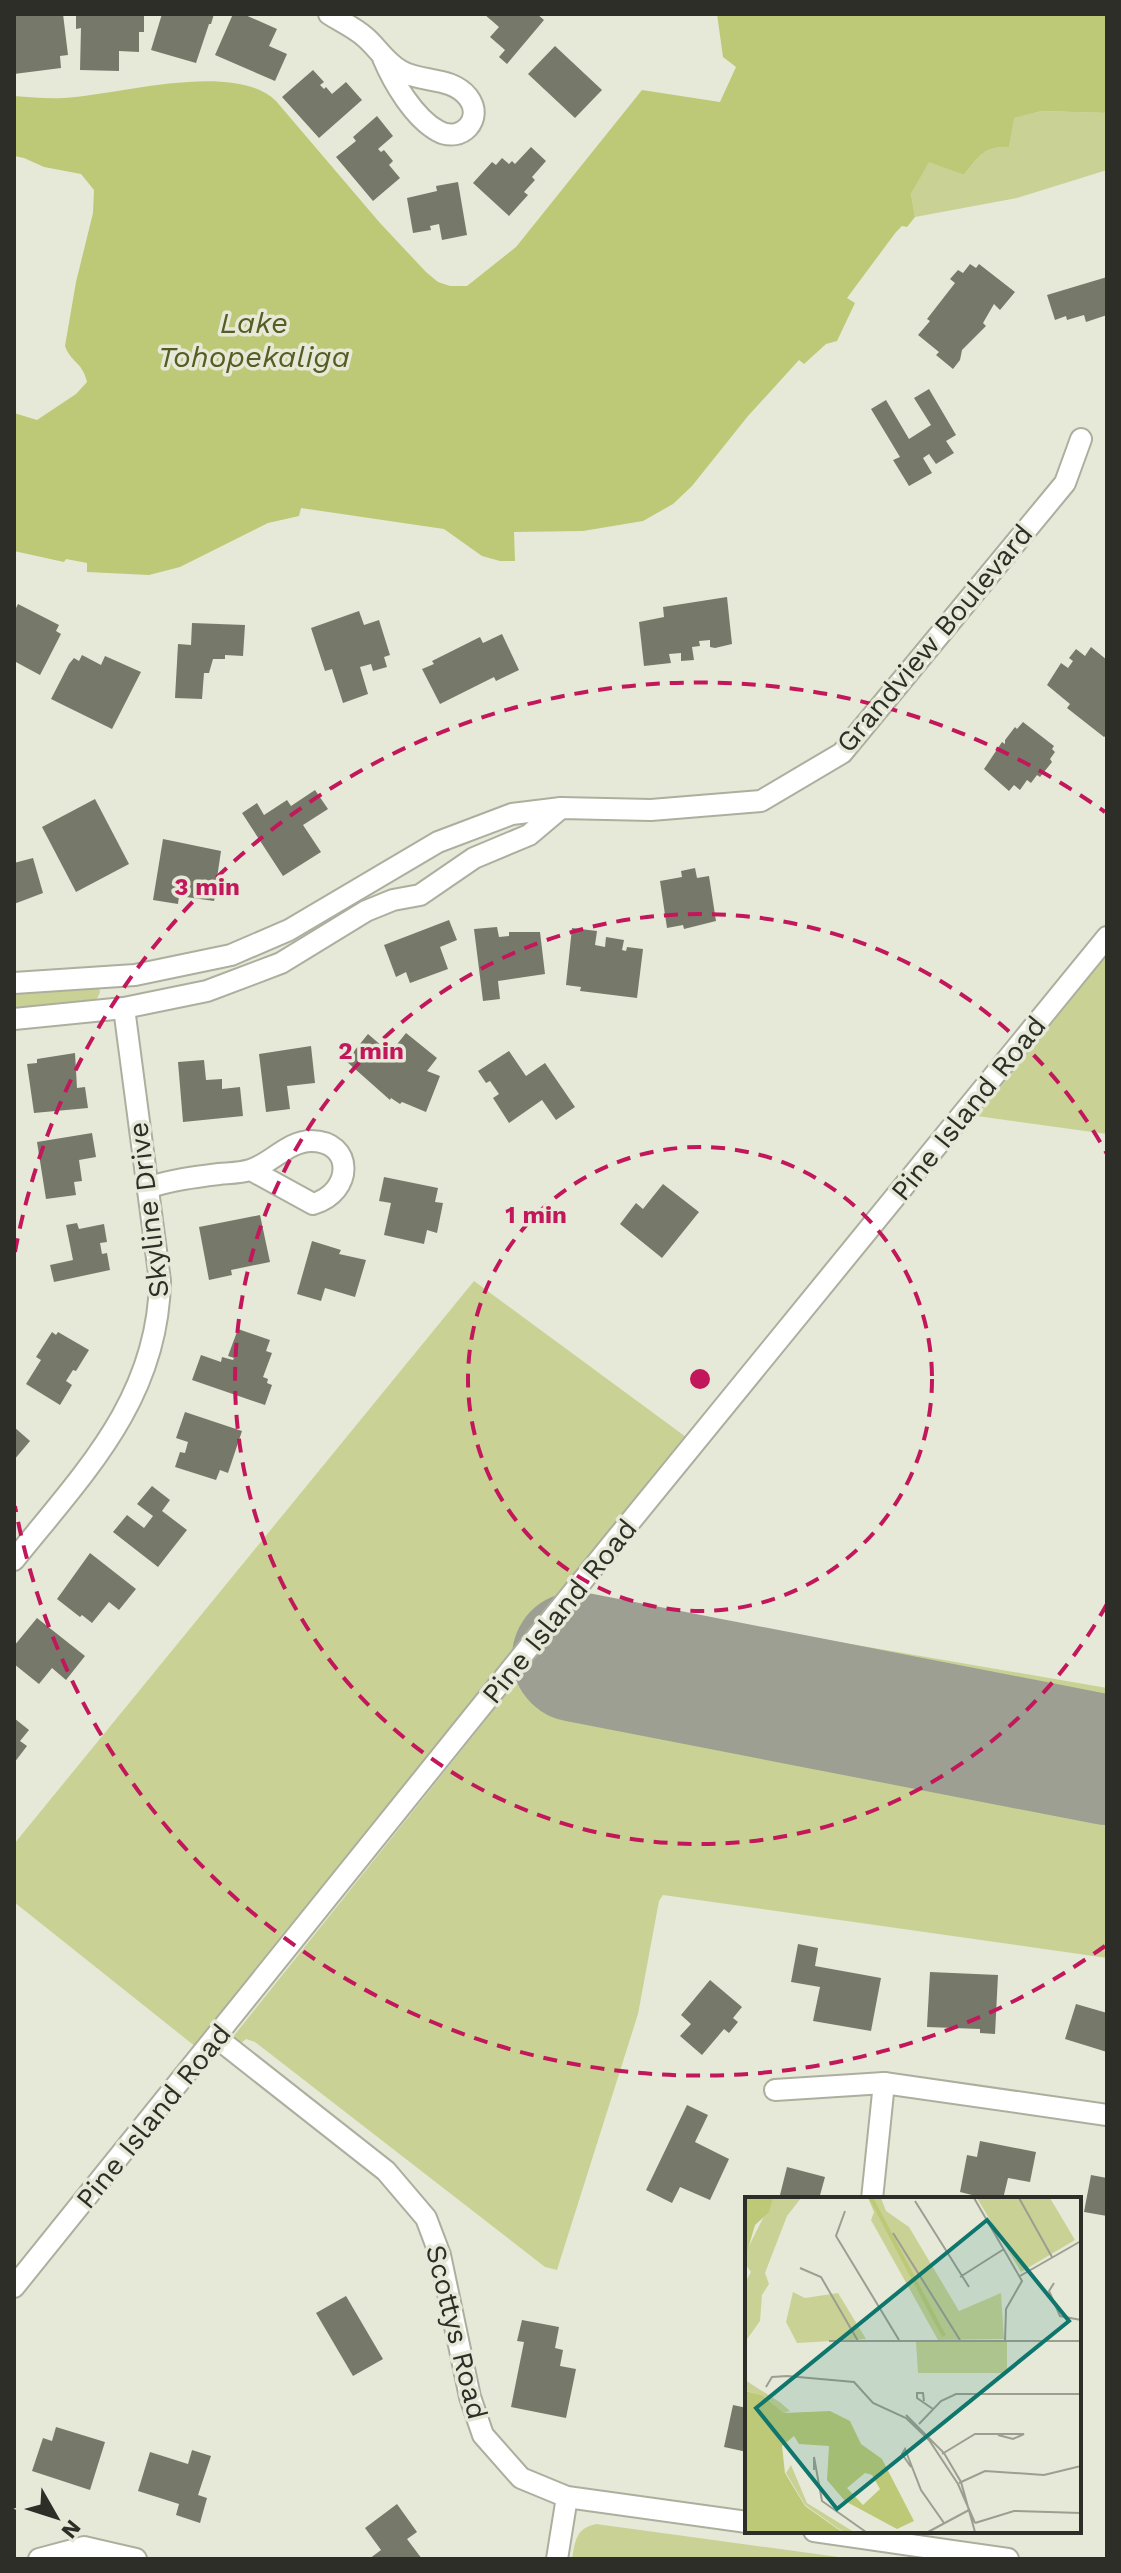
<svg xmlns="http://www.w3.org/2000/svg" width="1121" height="2573" viewBox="0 0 1121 2573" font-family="'Work Sans',sans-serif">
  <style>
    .green { fill: #c9d294 }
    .water { fill: #bec977 }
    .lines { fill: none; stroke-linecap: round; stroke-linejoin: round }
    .runway { stroke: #9d9f92; stroke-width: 130 }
    .building { fill: #767969 }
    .street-casing { stroke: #acaf9e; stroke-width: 24 }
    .street { stroke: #fff; stroke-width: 20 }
    .ring { fill: none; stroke: #c2185b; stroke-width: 4; stroke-dasharray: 14 10 }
    .labels { text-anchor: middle; stroke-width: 7; stroke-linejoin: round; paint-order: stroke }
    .street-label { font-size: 28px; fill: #2d2e27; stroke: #e6e9d8 }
    .water-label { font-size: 30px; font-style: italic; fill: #565d22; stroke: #e6e9d8 }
    .inset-river { fill: none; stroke: #bec977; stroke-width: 4 }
    .inset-road { fill: none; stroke: #9c9e91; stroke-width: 2 }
    .view { fill: #0f766e; fill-opacity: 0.15; stroke: #0f766e; stroke-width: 4 }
    .inset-edge { fill: none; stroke: #2d2e27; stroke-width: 4 }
    .centre { fill: #c2185b; stroke: #e6e9d8; stroke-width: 4 }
    .ring-label { font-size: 24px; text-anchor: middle; font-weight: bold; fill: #c2185b; stroke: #e6e9d8; stroke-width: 7; stroke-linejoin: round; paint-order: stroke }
  </style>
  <rect width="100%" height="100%" fill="#e6e9d8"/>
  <g class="green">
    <path d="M1042,111L1107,113V170L1017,198L915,217L911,194L929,161L964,175C979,156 984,146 1009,147L1013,118Z"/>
    <path d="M1107,955V1134L977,1116Z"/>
    <path d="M92,985L99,987L100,992L95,1003L14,1009V992Z"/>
    <path d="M474,1281L686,1437L196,2047L14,1902V1844Z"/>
    <path d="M583,1598L1107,1688V1958L663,1895L659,1901L638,2014L557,2270L545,2267L255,2042L246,2039L240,2044L232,2038Z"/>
    <path d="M596,2524L853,2559H572C575,2541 576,2528 596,2524Z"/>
  </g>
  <path class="water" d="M717,14H1107V113L1042,111L1014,118L1009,147C984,146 979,156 964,175L929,162L911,194L915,217L907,227L902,226L896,232L847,298L855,303L837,341L826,344L804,364L799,360L748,416L692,486L673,504L643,521L583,531L514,532L515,561H500L482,556L444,529L301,508L299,516L268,523L180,567L149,575L87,572V563L66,559L64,562L14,551V413L37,420L76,394L87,382C82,361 71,363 65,346L76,282L93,213L94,190L81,174L44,167L24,158L14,156V96C30,97 47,99 64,98C118,95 234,60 276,101L380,223L426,272L438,282L450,286H467L516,247L642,90L720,102L736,67L723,57Z"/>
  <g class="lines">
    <path class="runway" d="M577,1657L1107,1760"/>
  </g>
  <g class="building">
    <path d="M33,14H63L68,55L60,56L61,68L14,74V16Z"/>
    <path d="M76,14H144V32H139V52L119,51V71L80,70L81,28L76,29Z"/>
    <path d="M162,14H214L211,24H209L196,63L151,50Z"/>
    <path d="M233,14H243L277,29L269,46L287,54L275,81L215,55Z"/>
    <path d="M484,14H537L544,20L507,64L499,57L505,50L490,37L499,27Z"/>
    <path d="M555,46L602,90L575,118L528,74Z"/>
    <path d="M313,70L324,82L320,85L324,89L326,87L332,94L346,82L362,100L319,138L282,97Z"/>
    <path d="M377,116L393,136L378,149L381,152L384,150L393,161L389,165L400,178L373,201L336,157L356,141L353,137Z"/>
    <path d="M531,147L546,161L532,177L535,180L524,192L528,195L509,216L473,183L492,162L496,165L502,158L509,164L512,161L515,164Z"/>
    <path d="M458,182L467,235L442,240L439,224L430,226L431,230L413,233L407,198L437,191L436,186Z"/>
    <path d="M970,264L976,268L979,264L1015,292L1000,310L994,304L983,323L986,326L962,350L960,360L953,369L936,355L939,352L918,335L930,321L927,319L955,283L950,279L958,270L963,273Z"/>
    <path d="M1107,277V315L1086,322L1084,315L1067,320L1066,316L1055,320L1047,295Z"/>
    <path d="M929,389L956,435L946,441L954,453L936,464L929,454L923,458L932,473L909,486L893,460L900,457L871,409L886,400L909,439L931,425L914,398Z"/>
    <path d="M727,597L732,644L715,648L710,647V640L699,641L700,646L692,647L694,660L681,661V653L669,654L671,663L644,666L639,622L664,617L663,607Z"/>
    <path d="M18,604L59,625L56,631L61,634L40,675L14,661V612Z"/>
    <path d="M359,611L364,625L379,620L390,655L384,657L387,667L373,671L371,664L360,667L368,694L343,703L332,669L325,671L311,628Z"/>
    <path d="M192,623L245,625L243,656L225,655V659H213L209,673H204L202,699L175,698L178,644L191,645Z"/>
    <path d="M502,634L519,670L496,681L494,677L440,704L422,669L434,664L432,661L480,637L483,643Z"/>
    <path d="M1091,647L1107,660V734L1104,737L1067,708L1070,704L1047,685L1061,663L1068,668L1073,661L1069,658L1076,649L1085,656Z"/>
    <path d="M82,655L101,665L105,656L141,672L112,729L51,699L69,664L74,658L79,661Z"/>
    <path d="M1023,722L1054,746L1052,749L1055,752L1050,759L1052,762L1040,777L1037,775L1031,783L1027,780L1020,790L1014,785L1009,791L984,769L1002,742L1005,744V740L1015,727L1017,729Z"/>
    <path d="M315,790L328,809L303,825L321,852L283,876L242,813L257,803L264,815L287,800L291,806Z"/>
    <path d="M95,799L129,864L76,892L42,827Z"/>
    <path d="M163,839L221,851L217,878H220L214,901L179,896L178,904L153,900Z"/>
    <path d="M33,858L43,893L14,904V863Z"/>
    <path d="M695,868L697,878L709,876L716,921L684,929L683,925L667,928L660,881L682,877L681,871Z"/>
    <path d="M449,920L457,940L440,947L448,969L410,983L406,972L396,977L384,945Z"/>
    <path d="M497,927L499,937L509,936V932H540L545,974L498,981L500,999L483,1001L474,929Z"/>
    <path d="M572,928L597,931L595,945L605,947L606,937L624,940L622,950L626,951L627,947L643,949L637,998L580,991L581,987L566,985Z"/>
    <path d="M406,1033L437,1058L427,1071L440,1076L426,1112L402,1102L400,1104L391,1098L390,1100L346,1061L368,1034L390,1053Z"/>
    <path d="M311,1046L315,1083L287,1086L290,1109L266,1112L259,1054Z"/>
    <path d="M509,1051L526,1076L545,1063L575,1107L556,1120L542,1100L509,1123L493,1098L499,1094L490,1081L486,1083L478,1071Z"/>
    <path d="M75,1053L77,1088L85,1087L88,1108L34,1113L27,1064L37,1063V1059Z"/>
    <path d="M204,1060L206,1080L222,1079V1089L240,1087L243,1116L183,1122L178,1062Z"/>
    <path d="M92,1133L96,1157L79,1160L82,1181L74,1182L76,1195L46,1199L37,1142Z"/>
    <path d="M384,1177L438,1188L435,1202L443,1203L437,1233L427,1230L424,1244L384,1235L391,1203L379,1201Z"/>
    <path d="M663,1184L699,1212L662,1258L620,1224L636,1203L643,1209Z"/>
    <path d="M260,1215L270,1262L231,1270L232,1275L209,1280L199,1227Z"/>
    <path d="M77,1223L79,1229L104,1224L107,1242L100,1243L102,1254L107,1253L110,1270L54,1282L50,1265L73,1260L66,1225Z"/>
    <path d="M312,1241L341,1250L339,1254L366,1260L355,1297L325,1288L321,1301L297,1294Z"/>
    <path d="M238,1329L270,1340L266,1351L272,1353L263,1377L268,1379L267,1383L272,1385L265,1405L192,1380L201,1355L221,1362L222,1357L233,1360L234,1358L228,1356Z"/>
    <path d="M52,1332L56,1335L58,1332L89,1350L76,1371L73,1370L66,1381L72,1385L60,1405L26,1384L41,1360L36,1357Z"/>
    <path d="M185,1412L242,1431L228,1473L220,1470L216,1480L175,1467L180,1452L185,1453L188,1442L176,1438Z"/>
    <path d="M14,1427L30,1441L14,1460Z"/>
    <path d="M152,1486L170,1500L162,1511L187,1530L158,1567L113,1532L127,1515L144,1528L153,1516L137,1504Z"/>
    <path d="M90,1553L136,1589L119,1610L109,1602L92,1623L82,1615L80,1617L57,1599Z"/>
    <path d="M37,1618L85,1656L66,1680L52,1668L39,1684L14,1664V1646Z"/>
    <path d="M14,1718L29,1730L20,1741L27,1746L14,1763Z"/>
    <path d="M798,1944L818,1948L815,1966L881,1978L871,2031L813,2021L820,1987L791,1982Z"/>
    <path d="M930,1972L998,1975L995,2034L980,2033V2029L927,2027Z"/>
    <path d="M710,1980L742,2007L733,2018L738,2022L729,2033L724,2029L702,2055L680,2036L691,2024L681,2015Z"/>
    <path d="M1076,2004L1107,2013V2052L1065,2039Z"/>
    <path d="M687,2105L708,2115L695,2142L729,2159L710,2200L680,2187L672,2203L646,2190Z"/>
    <path d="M980,2141L1036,2152L1030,2182L1008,2178L1003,2199H971L972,2195L960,2192L967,2155L977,2157Z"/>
    <path d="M787,2167L825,2177L819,2199H779Z"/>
    <path d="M1091,2175L1107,2178V2216L1084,2212Z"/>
    <path d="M346,2296L383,2359L353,2376L316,2313Z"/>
    <path d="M522,2320L559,2327L555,2348L563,2350L560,2366L576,2369L566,2418L511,2407L524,2342L517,2341Z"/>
    <path d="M733,2405L747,2408V2452L724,2447Z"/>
    <path d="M56,2427L105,2442L90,2490L32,2471L43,2438L52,2441Z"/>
    <path d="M192,2450L211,2456L198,2495L207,2498L200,2523L176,2515L179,2504L138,2491L150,2452L188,2464Z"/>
    <path d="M397,2504L417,2532L407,2539L422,2559H369L381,2550L365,2528Z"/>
  </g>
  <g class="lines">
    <defs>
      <g id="street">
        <path d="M329,14C340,21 355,28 365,37C378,48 385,62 401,71C422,83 451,76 468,97C485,119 461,144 438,131C414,118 393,82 383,58"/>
        <path d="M14,983L135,975L231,955L289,930L438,842L512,814L561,808L651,810L761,801L842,753L1065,483L1081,439"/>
        <path d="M14,1019L124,1008L207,991L281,963L366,911L393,900L420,895L474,858L529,835L561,808"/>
        <path d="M147,1188C171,1180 194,1177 219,1174C229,1173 240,1173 250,1170C271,1164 288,1141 311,1141C354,1141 354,1192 313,1204L251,1170"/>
        <path d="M14,1560C84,1473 158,1399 160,1281L124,1008"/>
        <path d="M217,2038L386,2171L426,2218L440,2255L470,2397L483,2435L521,2478L567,2497L747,2522"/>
        <path d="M775,2090L884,2083L1107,2115"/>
        <path d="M872,2199L884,2083"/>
        <path d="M14,2287L608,1549L1107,937"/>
        <path d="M814,2531L1008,2559"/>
        <path d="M39,2559L84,2547L136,2559"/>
        <path d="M557,2559L567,2497"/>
      </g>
    </defs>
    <use href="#street" class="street-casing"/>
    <use href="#street" class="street"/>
  </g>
  <g class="ring">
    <circle cx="700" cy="1379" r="232"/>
    <path d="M1107 1604A465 465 0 1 1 1107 1154"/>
    <path d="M1105 1946A697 697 0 0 1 15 1506M15 1252A697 697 0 0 1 1105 812"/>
  </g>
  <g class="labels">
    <g class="street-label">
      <text transform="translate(934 638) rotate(-50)" y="10">Grandview Boulevard</text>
      <text transform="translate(968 1108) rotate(-51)" y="10">Pine Island Road</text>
      <text transform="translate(148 1210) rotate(-97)" y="10">Skyline Drive</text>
      <text transform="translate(559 1611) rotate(-51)" y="10">Pine Island Road</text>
      <text transform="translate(153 2116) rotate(-51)" y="10">Pine Island Road</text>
      <text transform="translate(457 2332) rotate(76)" y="10">Scottys Road</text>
    </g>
    <g class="water-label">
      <text x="254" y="333">Lake<tspan x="254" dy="34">Tohopekaliga</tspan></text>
    </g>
  </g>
  <g transform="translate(745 2197)">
    <rect width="336" height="336" fill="#e6e9d8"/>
    <path d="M28,1H56L42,19L20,76L24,87L17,98L15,124L0,145V86L6,75L0,67L2,53ZM123,1H136L141,14L164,30L214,114L256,96L259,142L193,143L126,23L129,15ZM232,1H305L330,43L276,75ZM48,95L60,101L93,96L121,142L52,146L41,125ZM171,145H262V176H173ZM0,183L36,206L45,214L39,216L17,198L1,194ZM46,268L62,306L109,335H98L60,308L41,276Z" fill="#c9d294"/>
    <path d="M0,1H28L24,15L10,28L0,62ZM0,194L17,198L39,216L85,214L105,224L116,247L137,262L169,324L152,332L100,304L82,283L84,249L54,247L49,239L37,249L40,276L60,309L97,335H0ZM120,276L127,278L135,292L118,308L102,291Z" fill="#bec977" fill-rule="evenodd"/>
    <path class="inset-river" d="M126,1L199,139"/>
    <path class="inset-road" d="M229,1L277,84L261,112L260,144M274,1L307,60M170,4L224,90M100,14L91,39L154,143M148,36L215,143M55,71L76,80L113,144M275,79L336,44M215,80L259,52M309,86L304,94L315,119L336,123M84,144H336M21,190L27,180L42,179L109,185L128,206L161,221L184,243L213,287L230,326M179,204L178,196H172V201L188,212M161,218L199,256L216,285L230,335M174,227L196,204L211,197H336M197,257L230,237H279L268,242L253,238M166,270L157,257L160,252L176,293L199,326M69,273V260L77,304L121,335M214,286L240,274L299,278L336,269M230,326L269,314L336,316M183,335L224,313"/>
    <path class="view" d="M242,23L324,124L92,312L11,211Z"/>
    <rect width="336" height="336" class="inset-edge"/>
  </g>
  <circle cx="700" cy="1379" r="12" class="centre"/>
  <g class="ring-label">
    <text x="207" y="895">3 min</text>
    <text x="371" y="1059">2 min</text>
    <text x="536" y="1223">1 min</text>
  </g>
  <rect width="1121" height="2573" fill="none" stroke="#2d2e27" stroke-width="32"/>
  <g transform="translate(56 2517) rotate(129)" stroke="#e6e9d8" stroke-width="6" paint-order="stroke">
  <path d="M0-6L14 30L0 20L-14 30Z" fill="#2d2e27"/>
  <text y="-12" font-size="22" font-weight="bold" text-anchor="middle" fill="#2d2e27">N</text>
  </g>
</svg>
